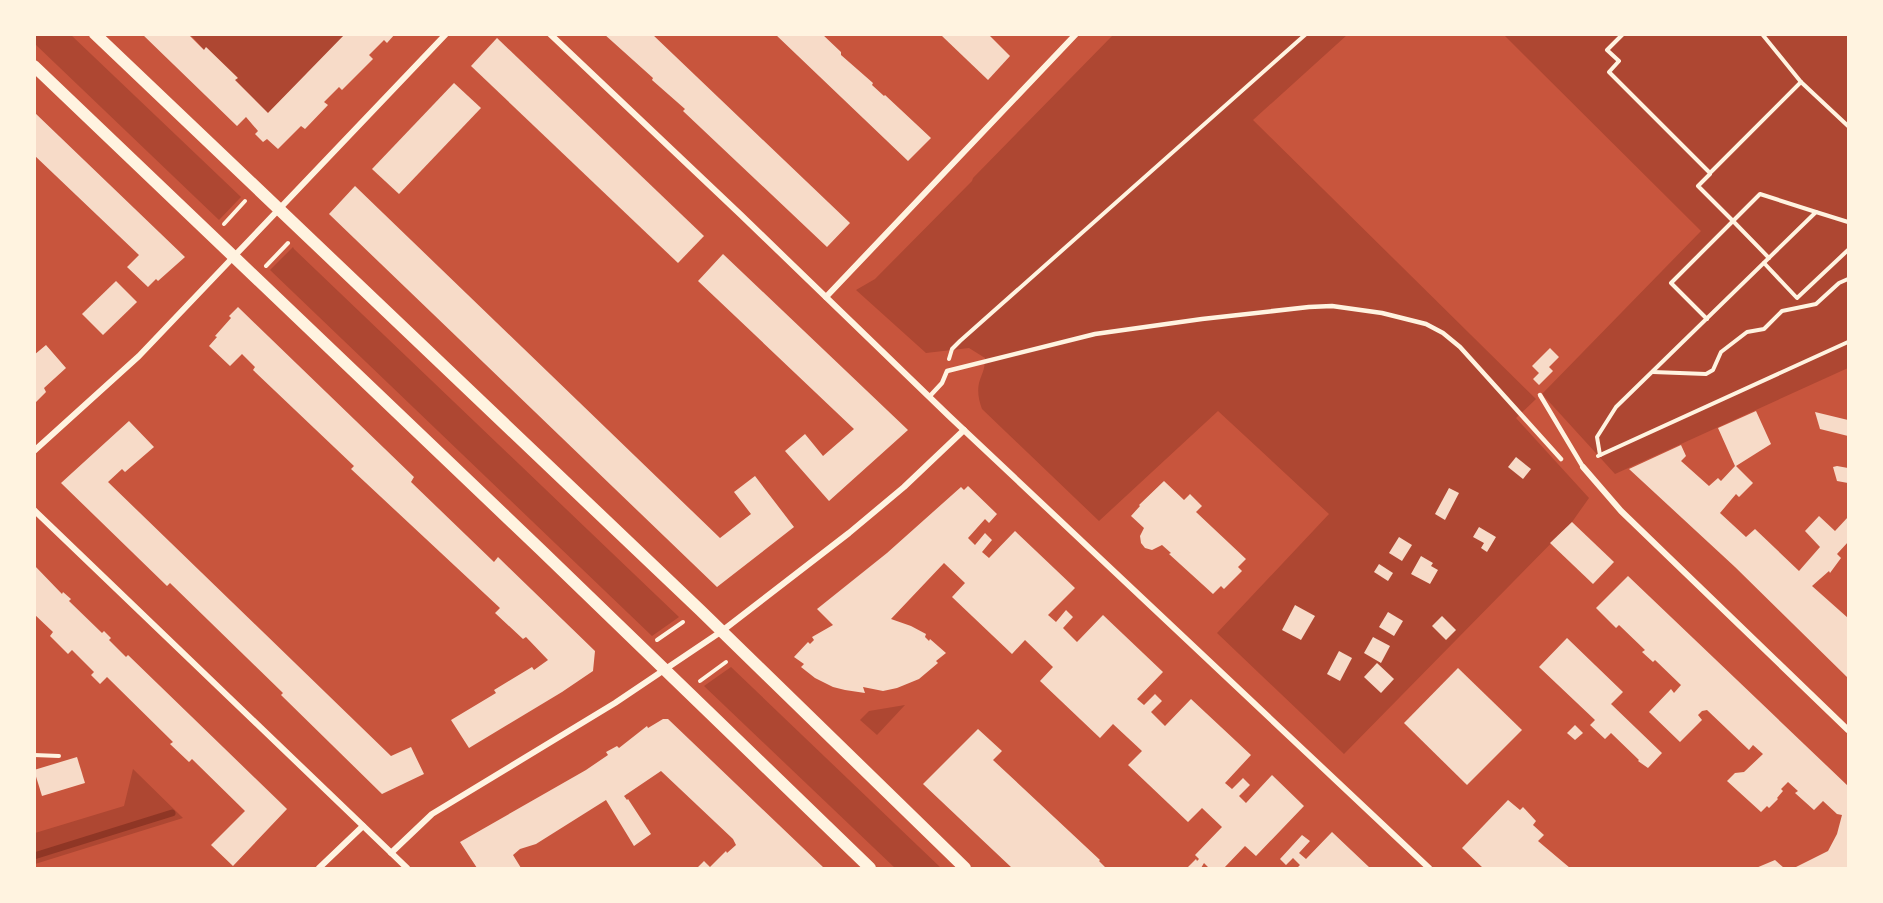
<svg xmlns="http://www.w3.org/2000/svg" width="1883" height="903" viewBox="0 0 1883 903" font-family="'Open Sans',sans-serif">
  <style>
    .green { fill: #ae4732 }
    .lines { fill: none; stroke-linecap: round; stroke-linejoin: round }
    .stream { stroke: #8f3625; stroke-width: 7 }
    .building { fill: #f7dbc8 }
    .path { stroke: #fff3e0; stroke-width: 4 }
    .service { stroke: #fff3e0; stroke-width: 4.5 }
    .minor { stroke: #fff3e0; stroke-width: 6 }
    .secondary { stroke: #fff3e0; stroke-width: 12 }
  </style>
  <rect width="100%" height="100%" fill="#c8553d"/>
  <g class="green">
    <path d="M190,34L345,35L268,113L235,80L237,77L207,48L204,50Z"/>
    <path d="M34,35H71L241,197L219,220L35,44Z"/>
    <path d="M1113,35H1347L1253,120L1536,399L1516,418L1589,498L1572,522L1344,754L1217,633L1329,514L1218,411L1099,521L982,409C979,401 977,392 979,383C982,373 985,370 985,358L969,348L926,353L856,290L875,279L972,181L973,178Z"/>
    <path d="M1504,35H1848V368L1615,474L1542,394L1701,231Z"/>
    <path d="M293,247L294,249L679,617L652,636L270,270Z"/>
    <path d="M731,667L941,868H895L704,686Z"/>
    <path d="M905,705L877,735L860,720L869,711Z"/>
    <path d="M133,769L183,818L35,864V833L124,806Z"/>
  </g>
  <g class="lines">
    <path class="stream" d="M34,856L172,813"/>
  </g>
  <g class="building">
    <path d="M142,34H188L204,50L206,47L238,78L235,80L268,113L345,34H395L387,43L384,40L369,55L373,59L342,90L339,87L324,102L328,105L305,129L301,126L278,149L267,139L263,142L255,134L258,131L246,117L237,126Z"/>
    <path d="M604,34H652L850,223L827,247L683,111L685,109L652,80L653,78Z"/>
    <path d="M775,34H822L841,52V55L873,83L872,85L884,96L885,95L931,138L908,161Z"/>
    <path d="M944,34H988L1010,56L988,80L942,36Z"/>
    <path d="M497,38L704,236L678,263L471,66Z"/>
    <path d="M454,83L481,108L399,194L372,169Z"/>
    <path d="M34,112L185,257L158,281L156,279L148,287L127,267L139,255L34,155Z"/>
    <path d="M355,186L720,538L751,514L734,492L755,476L794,527L717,587L329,214Z"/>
    <path d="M723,254L908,430L829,501L785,451L805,434L823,456L854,429L698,281Z"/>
    <path d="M116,281L137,302L103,335L82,314Z"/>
    <path d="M238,307L414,477L411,482L494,562L498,557L595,651L593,671L562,692L469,748L451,720L496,693L494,690L532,667L534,670L548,660L526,637L523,639L495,613L500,608L351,469L354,466L253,370L255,367L242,354L230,366L209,346L217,337L215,336L231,318L229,316Z"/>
    <path d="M46,345L66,368L44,388L46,392L34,404V355Z"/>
    <path d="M1550,348L1559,357L1549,367L1553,371L1539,385L1533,379L1539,373L1532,366Z"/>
    <path d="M1756,411L1771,444L1736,466L1753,483L1739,497L1736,494L1720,513L1746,537L1755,529L1799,571L1820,547L1805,531L1819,516L1835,531L1848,517V542L1837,554L1841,558L1830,573L1829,571L1812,586L1848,618V678L1735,567L1629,469L1681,445L1686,456L1681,461L1709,486L1718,478L1721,481L1735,466L1718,428Z"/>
    <path d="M1815,412L1848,420V436L1820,429Z"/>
    <path d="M129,421L154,447L125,472L122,469L108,482L391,756L411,747L424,774L382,794L281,695L283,693L170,583L167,586L61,483Z"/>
    <path d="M1516,457L1531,469L1523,479L1508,467Z"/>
    <path d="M1837,466L1848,468V483L1837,481L1833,467Z"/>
    <path d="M1164,481L1184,500L1190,494L1202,506L1196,512L1246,559L1238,567L1242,571L1224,589L1221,586L1213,594L1169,554L1171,553L1162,545L1152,550L1145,548L1141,543L1140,536L1144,528L1131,516L1140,506L1139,505Z"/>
    <path d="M968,486L997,514L989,523L985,519L968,538L975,545L985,533L992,540L982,552L989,558L1015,531L1075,588L1048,615L1056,622L1066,610L1073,617L1063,628L1077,642L1103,615L1163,672L1137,699L1144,705L1155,694L1162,701L1151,712L1165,726L1191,699L1251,755L1225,783L1232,789L1243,778L1250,785L1239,796L1246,803L1272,775L1304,806L1256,856L1245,846L1224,868H1209L1204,863L1201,868L1188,867L1196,859L1197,861L1199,859L1195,855L1222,827L1202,808L1188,822L1128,765L1142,751L1113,724L1100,738L1040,681L1053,667L1025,640L1012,654L952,597L965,583L944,563L891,619L911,626L926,634L925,637L929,641L930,639L946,653L936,661L938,663L919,679L897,688L883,691L863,687L865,693L845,690L833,687L815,678L801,667L804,664L794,657L808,642L810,644L814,640L812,637L833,625L817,609L887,553L961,487L964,490Z"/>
    <path d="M1449,488L1459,493L1445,520L1435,514Z"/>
    <path d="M1572,522L1614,562L1593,584L1550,543Z"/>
    <path d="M1479,527L1496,537L1487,552L1481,548L1484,543L1473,537Z"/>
    <path d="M1399,537L1412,545L1402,561L1389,553Z"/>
    <path d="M1421,556L1433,563L1431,566L1438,570L1430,584L1411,574Z"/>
    <path d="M1379,564L1393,573L1388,581L1374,572Z"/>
    <path d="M34,565L62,594L63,592L71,599L69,601L102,633L104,631L111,638L109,640L126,657L128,655L287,809L233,866L211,845L245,811L192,759L189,762L170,744L173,742L107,677L100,684L91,675L94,672L72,650L68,654L50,636L53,632L34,614Z"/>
    <path d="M1628,576L1848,786V868H1794L1828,851L1837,834L1842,815L1837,814L1823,801L1814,810L1795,793L1798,791L1788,782L1781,789L1783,791L1777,798L1778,799L1769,808L1767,806L1761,812L1727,781L1735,773L1744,772L1763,754L1753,745L1749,750L1707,710L1702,711L1698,715L1702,720L1680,742L1649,712L1671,689L1674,693L1681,685L1655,660L1653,662L1642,652L1645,650L1619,625L1616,628L1596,608Z"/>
    <path d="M1295,605L1315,616L1301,640L1282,630Z"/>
    <path d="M1388,612L1403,621L1394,636L1379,627Z"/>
    <path d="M1442,616L1456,630L1446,640L1432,626Z"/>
    <path d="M1373,637L1390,646L1381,663L1364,653Z"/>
    <path d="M1567,638L1623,692L1611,704L1662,753L1648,768L1638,761L1639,760L1611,733L1605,739L1590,725L1595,720L1539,667Z"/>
    <path d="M1339,651L1352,658L1340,681L1327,674Z"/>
    <path d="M1377,663L1394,679L1381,693L1364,677Z"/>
    <path d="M1458,668L1522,730L1467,785L1404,723Z"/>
    <path d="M663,719H668L824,868H697L704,861L710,867L726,851L727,853L736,845L733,839L661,771L624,796L627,800L628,799L651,834L634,846L606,800L536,844L520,849L513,855L521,868H477L460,842L586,770L608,755L606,752L617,746L619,748L647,726L648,728Z"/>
    <path d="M1575,725L1583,733L1575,740L1567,733Z"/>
    <path d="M978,729L1002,751L993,760L1100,860L1099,861L1106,868H1012L923,784Z"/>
    <path d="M77,757L85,783L42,796L34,770Z"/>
    <path d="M1508,800L1520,810L1523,807L1536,821L1533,825L1544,835L1538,841L1570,868H1483L1462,848Z"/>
    <path d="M1332,832L1370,868H1297L1300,865L1293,858L1286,865L1280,859L1302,835L1310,841L1299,853L1306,859Z"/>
    <path d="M1775,860L1784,868H1756Z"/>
  </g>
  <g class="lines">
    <g class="path">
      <path d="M1623,34L1607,50L1619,61L1609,72L1710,173L1801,82"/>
      <path d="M1762,34L1801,82L1848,126"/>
      <path d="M1710,174L1698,186L1733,221L1760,194L1816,212"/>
      <path d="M224,224L245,201"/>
      <path d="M1764,263L1797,298L1848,250"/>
      <path d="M266,266L288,243"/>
      <path d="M1707,319L1671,283L1733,221L1769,258"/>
      <path d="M949,359L952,349L960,341L1306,34"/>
      <path d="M1653,372L1706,374L1713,370L1721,352L1747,332L1764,329L1782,311L1816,304L1839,283L1848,279"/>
      <path d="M1600,455L1597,437L1616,407L1816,212L1848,222"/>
      <path d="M1598,456L1848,342"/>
      <path d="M657,640L683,622"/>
      <path d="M700,681L726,662"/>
      <path d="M34,755L59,756"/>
    </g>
    <g class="service">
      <path d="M1540,395L1583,467"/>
      <path d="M929,397L942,383L947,371L1095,334L1202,319L1309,307L1332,306L1382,313L1426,324L1443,333L1460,347L1561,459"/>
    </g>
    <g class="minor">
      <path d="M550,34L741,215L949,416L1429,868"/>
      <path d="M826,297L1076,34"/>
      <path d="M34,451L139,356L446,34"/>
      <path d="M1583,467L1621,511L1848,730"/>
      <path d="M34,510L407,868"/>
      <path d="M391,853L432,814L615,703L722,631L849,533L904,487L964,430"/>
      <path d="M319,868L363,826"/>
    </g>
    <g class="secondary">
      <path d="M95,34L700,610L965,868"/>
      <path d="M34,66L541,550L870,868"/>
    </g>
  </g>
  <rect width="1883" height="903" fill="none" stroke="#fff3e0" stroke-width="72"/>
</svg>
